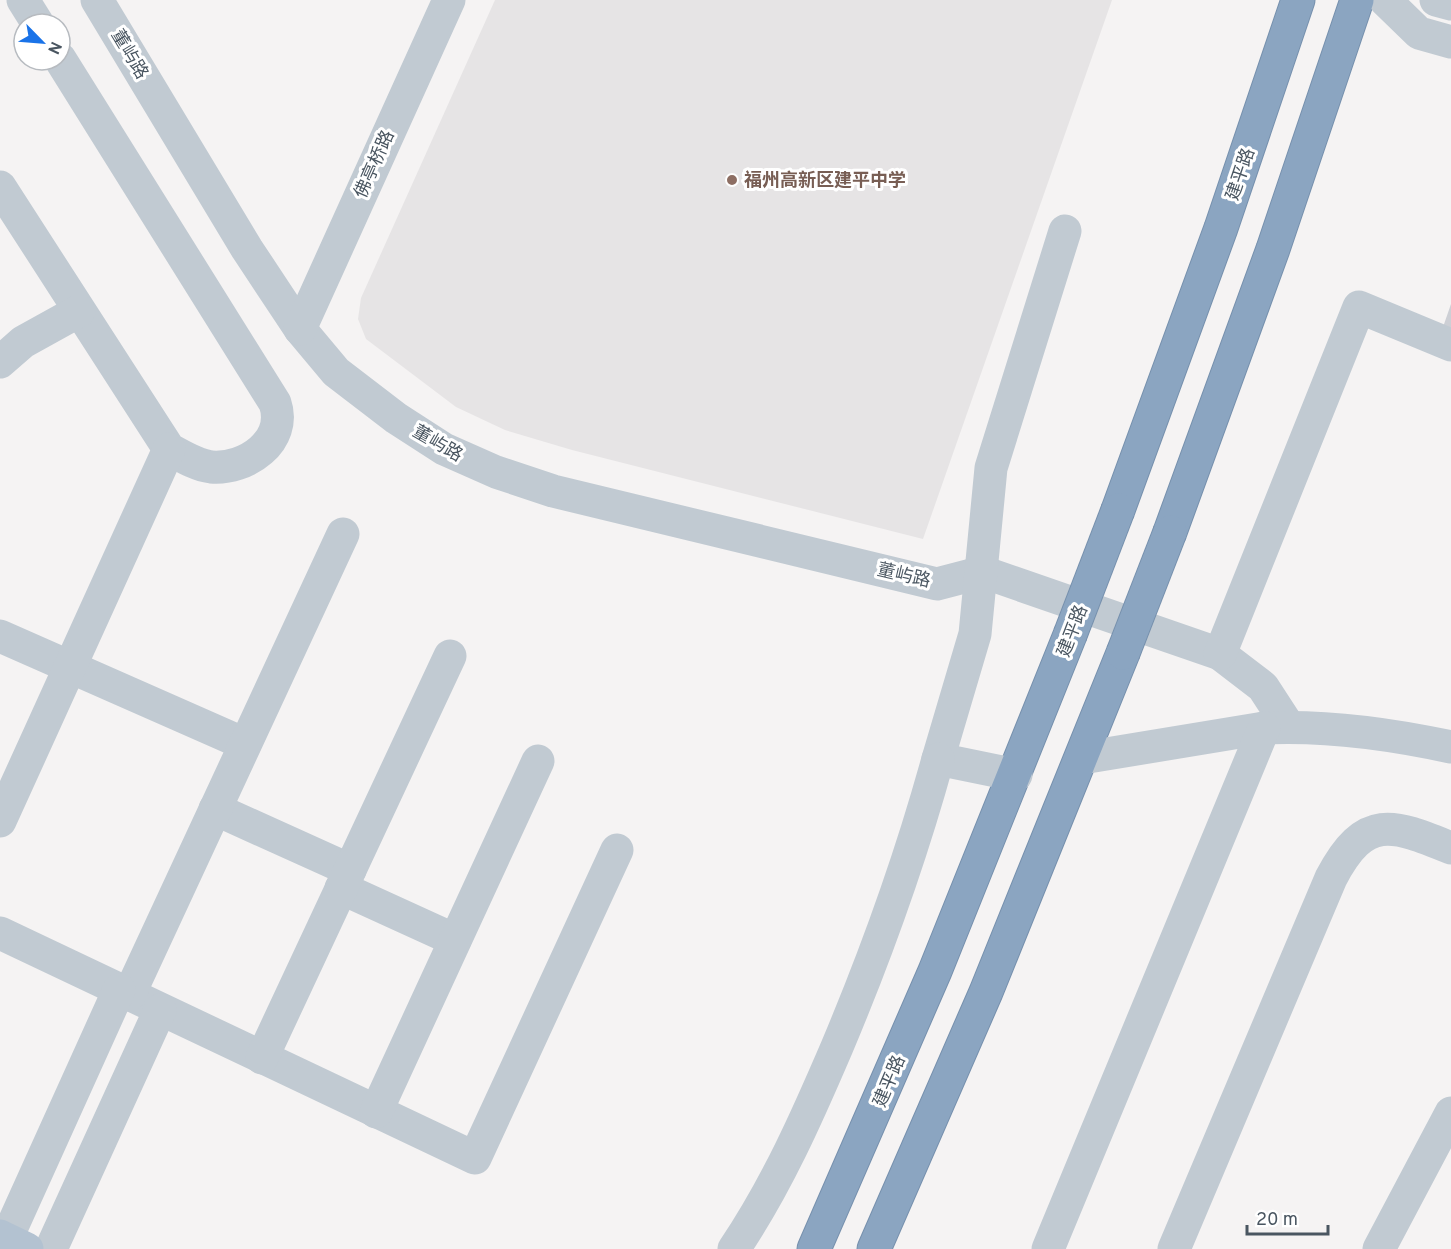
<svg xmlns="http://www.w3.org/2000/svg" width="1451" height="1249" viewBox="0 0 1451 1249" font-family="Overpass,'Noto Sans SC',sans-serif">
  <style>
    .education { fill: #e6e4e5 }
    .building { fill: #cdcfd5 }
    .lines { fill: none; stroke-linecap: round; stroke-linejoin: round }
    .highway-casing { stroke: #7690ad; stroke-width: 35 }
    .minor { stroke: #c1cad2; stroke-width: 33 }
    .major { stroke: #b3c2d1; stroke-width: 33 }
    .highway { stroke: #8ba5c1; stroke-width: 33 }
    .highway-bridge-casing { stroke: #7690ad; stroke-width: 35; stroke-linecap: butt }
    .highway-bridge { stroke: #8ba5c1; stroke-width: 33 }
    .education-dot { fill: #8d6e63; stroke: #fff; stroke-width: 2 }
    .labels { text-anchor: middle; stroke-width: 6; stroke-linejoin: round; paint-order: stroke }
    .street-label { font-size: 18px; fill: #4a5661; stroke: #fff }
    .education-label { font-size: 18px; font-weight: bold; fill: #785e54; stroke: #fff; text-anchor: start }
  </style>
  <rect width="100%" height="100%" fill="#f5f3f3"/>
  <path class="education" d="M495,0H1112L923,539L572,450L505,430L456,407L366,339L358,319L361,298Z"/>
  <path class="building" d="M1451,304V333L1442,330Z"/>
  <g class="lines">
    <defs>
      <g id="highway">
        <path d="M1118,510L1221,228L1298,0"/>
        <path d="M1170,532L1273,249L1357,0"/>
        <path d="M814,1249L935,971L1070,635"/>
        <path d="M874,1249L986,992L1123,653"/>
      </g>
    </defs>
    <use href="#highway" class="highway-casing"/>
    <g class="minor">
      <path d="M23,0L38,24"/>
      <path d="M97,0L247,249L300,329L336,372L396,418L444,449L496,472L553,491L937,584L983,572L1220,654L1263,687L1289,727"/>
      <path d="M1385,0L1419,33L1451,42"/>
      <path d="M1436,0L1451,4"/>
      <path d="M0,187L169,449C182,456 196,465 211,467C246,470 288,441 275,403L60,59"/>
      <path d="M300,329L449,0"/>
      <path d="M0,362L23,342L79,311"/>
      <path d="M0,636L245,744"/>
      <path d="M1220,654L1359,307L1451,345"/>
      <path d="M1082,758L1264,728C1326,725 1391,734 1451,747"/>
      <path d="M1016,775L938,759L975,634L991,468L1065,231"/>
      <path d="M215,809L350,870"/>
      <path d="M0,821L169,449"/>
      <path d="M341,888L455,940"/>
      <path d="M0,933L475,1158L617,850"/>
      <path d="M129,995L343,534"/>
      <path d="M262,1058L450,656"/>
      <path d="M376,1112L538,761"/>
      <path d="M2,1249L119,990"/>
      <path d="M51,1249L160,1010"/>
      <path d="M734,1249C777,1185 807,1117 837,1047C877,952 911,857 938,759"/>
      <path d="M1048,1249L1264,728"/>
      <path d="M1174,1249L1331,878C1365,813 1392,824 1451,848"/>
      <path d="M1379,1249L1451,1113"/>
    </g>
    <path class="major" d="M0,1236L27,1249"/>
    <use href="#highway" class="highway"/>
    <defs>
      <g id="highway-bridge">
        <path d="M1070,635L1118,510"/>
        <path d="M1123,653L1170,532"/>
      </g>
    </defs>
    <use href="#highway-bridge" class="highway-bridge-casing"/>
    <use href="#highway-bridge" class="highway-bridge"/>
  </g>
  <circle class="education-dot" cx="732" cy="180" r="6"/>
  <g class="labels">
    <g class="street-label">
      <text transform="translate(130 54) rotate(59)" y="6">董屿路</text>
      <text transform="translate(374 164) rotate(-66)" y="6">佛亭桥路</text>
      <text transform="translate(1240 174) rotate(-71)" y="6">建平路</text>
      <text transform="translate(438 443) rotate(30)" y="6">董屿路</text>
      <text transform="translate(904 575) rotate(13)" y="6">董屿路</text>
      <text transform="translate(1072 631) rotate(-69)" y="6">建平路</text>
      <text transform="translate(889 1081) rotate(-67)" y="6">建平路</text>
    </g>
    <g class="education-label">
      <text x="744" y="186">福州高新区建平中学</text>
    </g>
  </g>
  <g transform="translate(42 42) rotate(115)"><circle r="28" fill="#ffffff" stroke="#b7bbc0" stroke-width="1.5"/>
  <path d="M0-4.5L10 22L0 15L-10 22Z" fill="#1a73e8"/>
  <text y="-9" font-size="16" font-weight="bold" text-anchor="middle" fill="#4a5661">N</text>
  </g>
  <path d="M1247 1225v9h81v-9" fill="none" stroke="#4a5661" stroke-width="3"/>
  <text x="1256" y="1225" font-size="18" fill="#4a5661" stroke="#ffffff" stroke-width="4.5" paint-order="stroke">20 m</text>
</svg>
